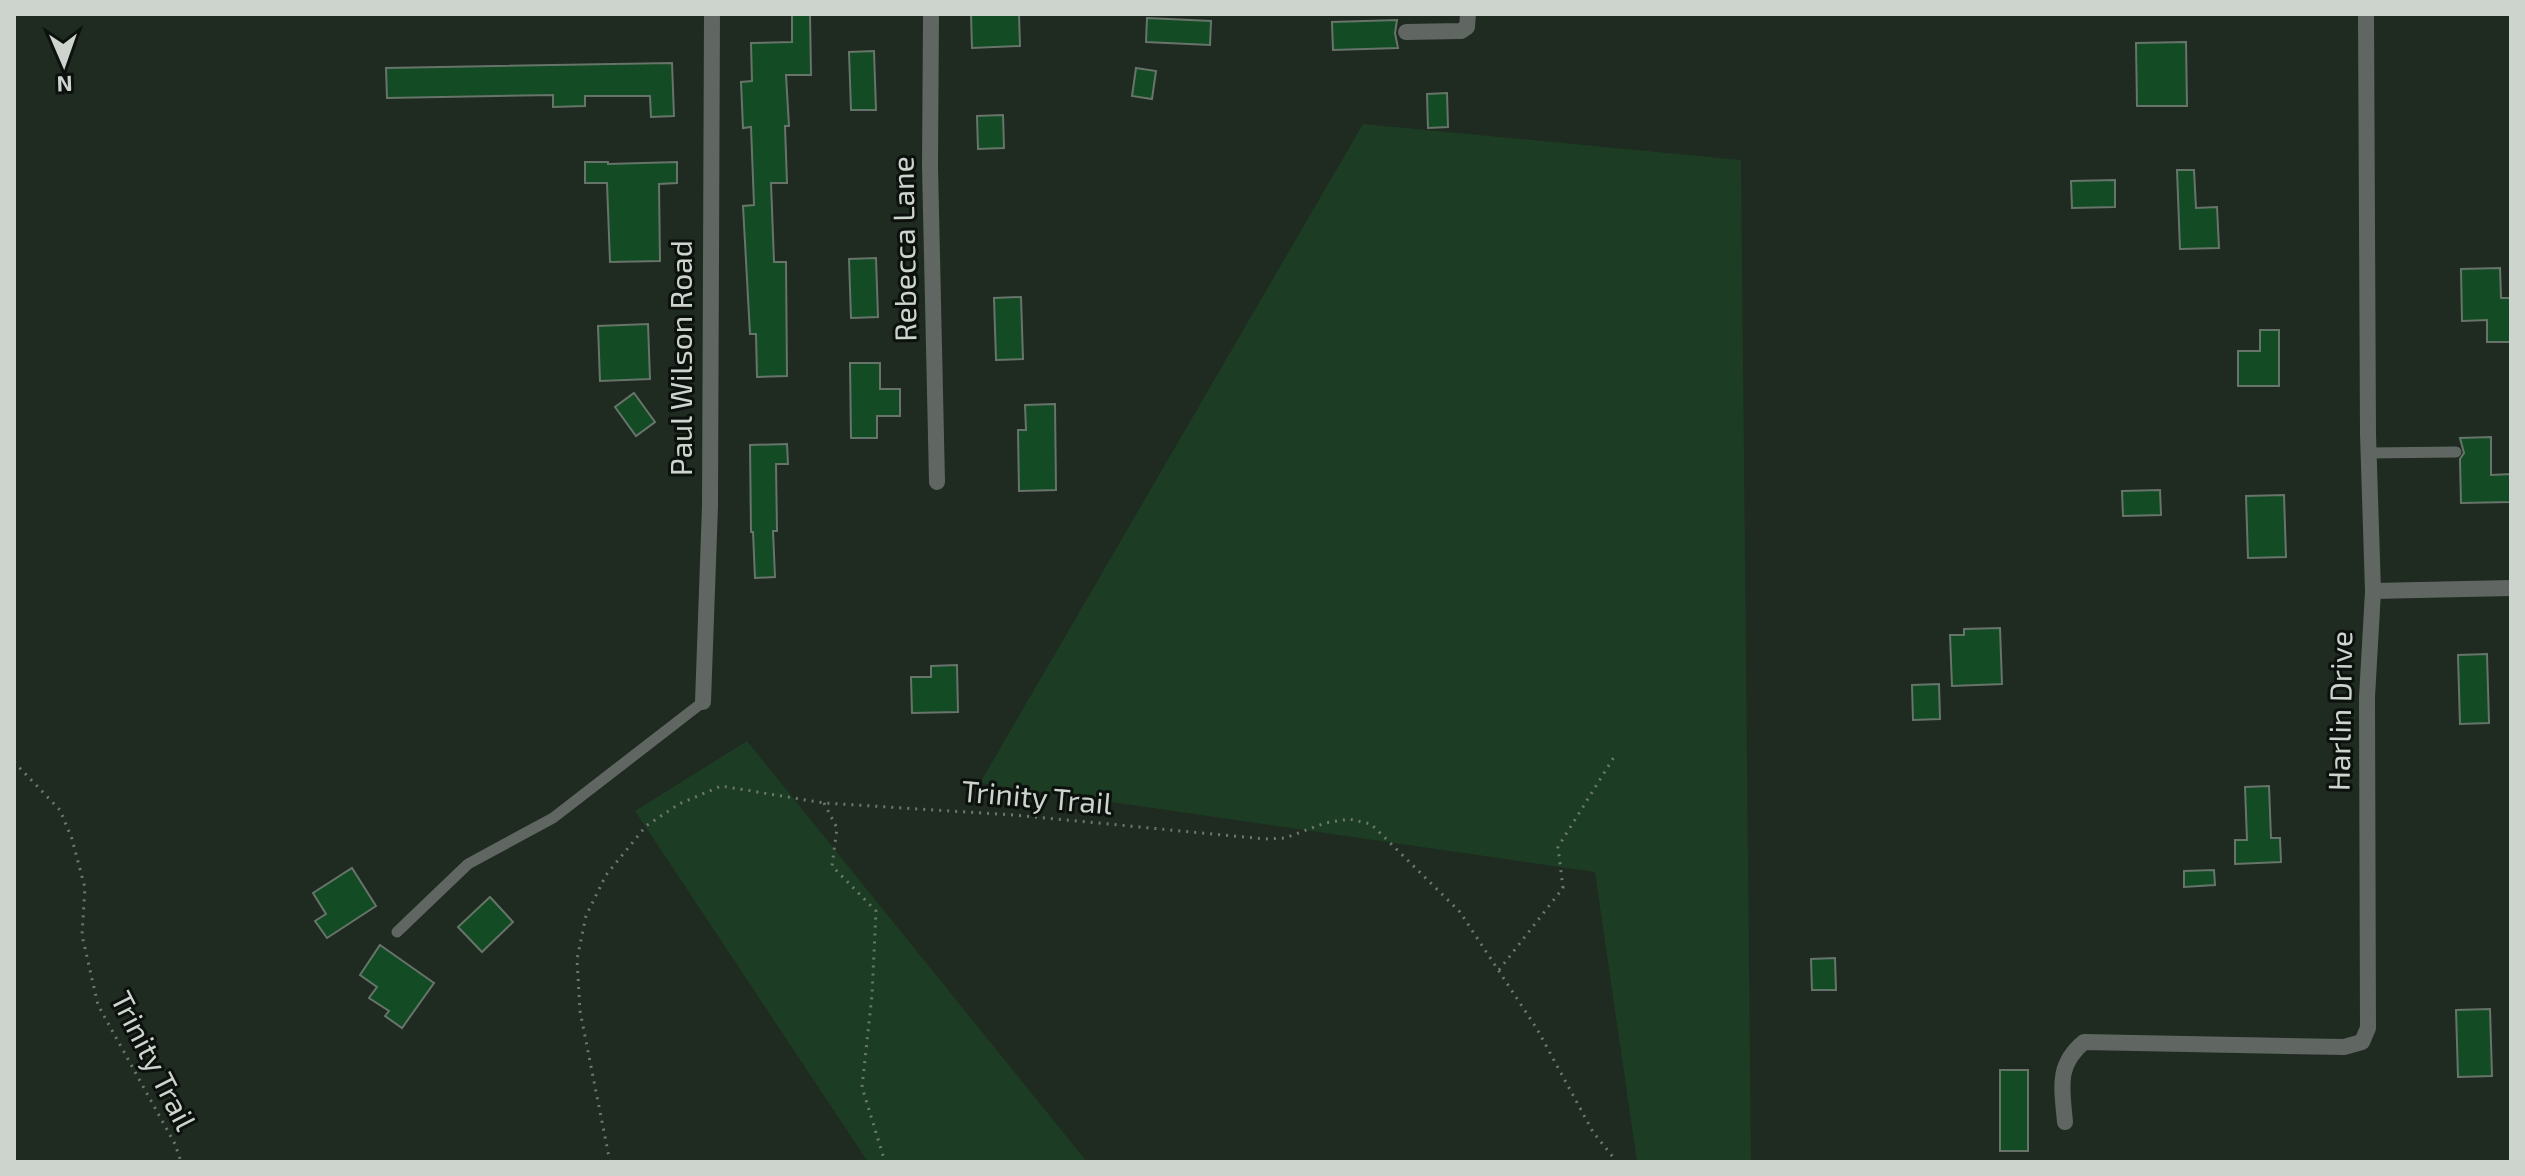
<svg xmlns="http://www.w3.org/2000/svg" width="2525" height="1176" viewBox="0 0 2525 1176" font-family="'Exo 2',sans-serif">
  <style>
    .green { fill: #1c3d23 }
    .building { fill: #124b24; stroke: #677469; stroke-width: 2 }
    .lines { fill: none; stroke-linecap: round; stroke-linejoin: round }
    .path { stroke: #6e7770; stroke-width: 3; stroke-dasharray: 2 6; stroke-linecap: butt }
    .service { stroke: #606661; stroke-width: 11 }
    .minor { stroke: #606661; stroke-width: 16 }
    .labels { text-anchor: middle; stroke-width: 6; stroke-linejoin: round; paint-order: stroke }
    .street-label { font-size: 30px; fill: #cdd4ce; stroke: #0c110d }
  </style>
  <rect width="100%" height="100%" fill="#1f2a21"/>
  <g class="green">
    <path d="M1363,124L1741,160L1751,1162H1637L1595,872L980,783Z"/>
    <path d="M747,741L1087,1162H868L635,811Z"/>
  </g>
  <g class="building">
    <path d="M792,14H810L811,75H786L789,126H785L787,183H771L774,262H786L787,376L757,377L756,334H750L743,206L754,205L751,127L743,128L741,82L752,81L751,43L792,42Z"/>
    <path d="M971,14H1019L1020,46L972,48Z"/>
    <path d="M1147,18L1211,21L1210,45L1146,42Z"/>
    <path d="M1397,20L1395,33L1398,48L1333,50L1332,22Z"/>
    <path d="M2186,42L2187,106H2137L2136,43Z"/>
    <path d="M874,51L876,110H851L849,52Z"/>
    <path d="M672,63L674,116L651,117L650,96H585V106L553,107V95L387,98L386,68Z"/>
    <path d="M1136,68L1156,71L1152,99L1132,96Z"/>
    <path d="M1447,93L1448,127L1428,128L1427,94Z"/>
    <path d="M1003,115L1004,148L978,149L977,116Z"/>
    <path d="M585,162H608V164L677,162V183L659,184L660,261L610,262L607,183H585Z"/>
    <path d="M2177,170H2194L2196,208L2217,207L2219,248L2180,249Z"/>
    <path d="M2115,180V207L2072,208L2071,181Z"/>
    <path d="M876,258L878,317L851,318L849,259Z"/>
    <path d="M2500,268L2501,298H2510L2511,342H2487V320L2462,321L2461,269Z"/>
    <path d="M1021,297L1023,359L996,360L994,298Z"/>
    <path d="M648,324L650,379L600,381L598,326Z"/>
    <path d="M2260,330H2279V386H2238V351H2260Z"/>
    <path d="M850,363H880V389H900V416H877V438H851Z"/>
    <path d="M634,393L655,422L636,436L615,407Z"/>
    <path d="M1055,404L1056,490L1019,491L1018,430H1026L1025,405Z"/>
    <path d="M2491,437V475L2511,474V502L2461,503L2460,459L2464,453L2460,438Z"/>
    <path d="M787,444L788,464H776L777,531H773L775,577L755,578L753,532H751L750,445Z"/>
    <path d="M2160,490L2161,515L2123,516L2122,491Z"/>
    <path d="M2284,495L2286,557L2248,558L2246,496Z"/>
    <path d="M2000,628L2002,684L1952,686L1950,635H1964V629Z"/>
    <path d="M2487,654L2489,723L2460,724L2458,655Z"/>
    <path d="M957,665L958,712L912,713L911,677H931V666Z"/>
    <path d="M1939,684L1940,719L1913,720L1912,685Z"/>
    <path d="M2269,786L2271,838H2280L2281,862L2235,864V840H2247L2245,787Z"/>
    <path d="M352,868L376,906L327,938L315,921L326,914L313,893Z"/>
    <path d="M2214,870L2215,885L2184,887V871Z"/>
    <path d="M490,897L513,922L482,952L458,927Z"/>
    <path d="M380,945L434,983L402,1028L385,1016L389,1011L369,998L377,987L360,975Z"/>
    <path d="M1835,958L1836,990H1812L1811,959Z"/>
    <path d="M2490,1009L2492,1076L2458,1077L2456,1010Z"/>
    <rect x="2000" y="1070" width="28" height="81"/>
  </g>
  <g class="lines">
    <g class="path">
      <path d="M14,762L60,810L72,839L85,888L82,935L98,1005L175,1144L181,1162"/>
      <path d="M824,803L837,828L832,866L876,911L872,995L862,1087L885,1162"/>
      <path d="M1499,970L1563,888L1558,847L1614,757"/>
      <path d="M610,1162L580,1011L577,959L586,916L606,875L646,826L679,804L721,786L824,803L1014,815L1265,839L1285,838L1325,823L1349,819L1371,824L1460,912L1537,1029L1593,1132L1617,1162"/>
    </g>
    <g class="service">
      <path d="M2369,453L2456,452"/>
      <path d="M397,932L468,864L553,818L703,702"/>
    </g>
    <g class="minor">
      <path d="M931,14L930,166L937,482"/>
      <path d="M1406,32L1461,31L1467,27L1468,14"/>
      <path d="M2373,591L2511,588"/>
      <path d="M703,702L710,506L712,14"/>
      <path d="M2065,1122C2062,1088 2056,1065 2084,1042L2344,1047L2362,1042L2368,1028L2367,697L2373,591L2368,434L2366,14"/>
    </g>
  </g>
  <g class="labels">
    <g class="street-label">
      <text transform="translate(905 249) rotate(-91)" y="10">Rebecca Lane</text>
      <text transform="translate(682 358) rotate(-90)" y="10">Paul Wilson Road</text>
      <text transform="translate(2341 711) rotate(-89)" y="10">Harlin Drive</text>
      <text transform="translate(1037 798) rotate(5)" y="10">Trinity Trail</text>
      <text transform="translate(153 1061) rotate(63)" y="10">Trinity Trail</text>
    </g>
  </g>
  <rect width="2525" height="1176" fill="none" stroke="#cdd4ce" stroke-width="32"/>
  <g transform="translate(64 64) rotate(178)" stroke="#0c110d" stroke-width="6" paint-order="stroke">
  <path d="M0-6L14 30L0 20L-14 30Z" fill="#cdd4ce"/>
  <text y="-12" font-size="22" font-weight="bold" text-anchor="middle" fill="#cdd4ce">N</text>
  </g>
</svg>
